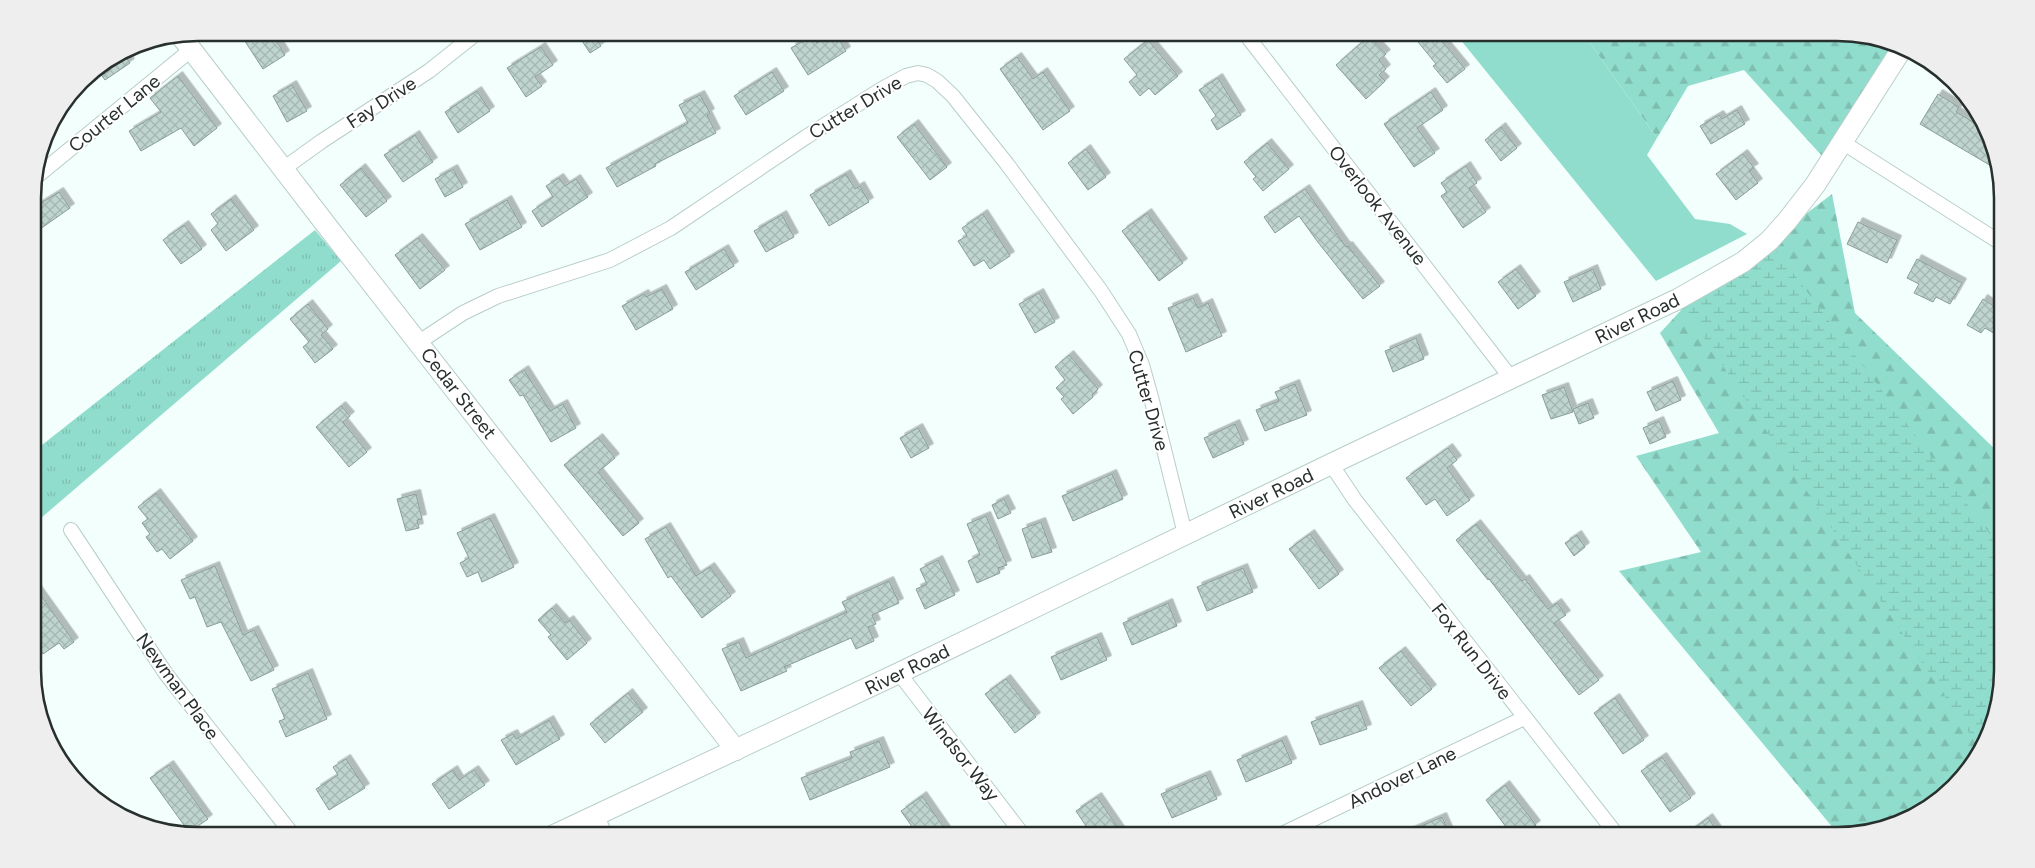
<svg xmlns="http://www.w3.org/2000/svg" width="2035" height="868" viewBox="0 0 2035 868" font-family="Figtree,sans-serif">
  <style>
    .grass { fill: #91ddcd }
    .forest { fill: url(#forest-firs) }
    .wetland { fill: url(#wetland-marsh) }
    .park { fill: url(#park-tufts) }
    .building { fill: url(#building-cross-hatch); stroke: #8a9d99; filter: url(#shadow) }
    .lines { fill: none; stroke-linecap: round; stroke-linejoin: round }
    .street-casing { stroke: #b9cec9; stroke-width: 16 }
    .secondary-casing { stroke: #b9cec9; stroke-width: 22 }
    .street { stroke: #fff; stroke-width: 14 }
    .secondary { stroke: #fff; stroke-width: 20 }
    .labels { text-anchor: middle; stroke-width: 4; stroke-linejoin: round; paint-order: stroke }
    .street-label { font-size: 19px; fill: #28302e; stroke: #fff }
    .rim { fill: none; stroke: #28302e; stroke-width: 2.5 }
  </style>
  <defs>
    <pattern id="forest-firs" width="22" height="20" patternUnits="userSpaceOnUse" patternTransform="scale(1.25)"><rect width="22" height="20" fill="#91ddcd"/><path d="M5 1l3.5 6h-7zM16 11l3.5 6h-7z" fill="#7dbeb0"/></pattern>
    <pattern id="wetland-marsh" width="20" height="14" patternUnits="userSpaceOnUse" patternTransform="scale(1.25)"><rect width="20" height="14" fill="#91ddcd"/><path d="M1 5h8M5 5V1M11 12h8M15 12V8" fill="none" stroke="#7dbeb0"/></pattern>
    <pattern id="park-tufts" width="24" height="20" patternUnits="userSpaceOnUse" patternTransform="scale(1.25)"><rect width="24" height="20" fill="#91ddcd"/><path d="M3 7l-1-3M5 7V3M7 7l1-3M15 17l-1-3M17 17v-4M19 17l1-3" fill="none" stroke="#7dbeb0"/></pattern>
    <pattern id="building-cross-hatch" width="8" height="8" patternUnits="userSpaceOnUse" patternTransform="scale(1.25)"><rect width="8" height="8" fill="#bfd4cf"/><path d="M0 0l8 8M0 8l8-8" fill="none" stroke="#a4b6b2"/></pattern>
    <filter id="shadow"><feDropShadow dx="4.5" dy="-4.5" stdDeviation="0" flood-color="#0004"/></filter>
  </defs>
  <rect width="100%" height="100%" fill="#f2fffc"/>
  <path class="grass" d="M1455,33H1583L1657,138L1647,155L1695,219L1730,224L1747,234L1656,281Z"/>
  <g class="forest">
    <path d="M1583,33H1837L1900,45L1832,167L1744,70L1688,86L1657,138Z"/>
    <path d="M1832,194L1855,313L2002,456V670L1990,733L1968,771L1929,807L1847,835H1839L1619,571L1701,552L1636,456L1719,433L1660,333L1683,308Z"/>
  </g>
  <path class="wetland" d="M1769,241L2002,550V670L1990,733L1980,749L1678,299Z"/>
  <path class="park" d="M315,230L341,261L34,524L33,452Z"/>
  <g class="building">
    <path d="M239,32H271L285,55L263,69Z"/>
    <path d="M576,32H591L601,46L590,53Z"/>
    <path d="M1410,32H1452L1442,41L1465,69L1447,83L1433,66L1436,64Z"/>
    <path d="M835,33L846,51L808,75L791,48L812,36L817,43Z"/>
    <path d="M1369,36L1386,54L1379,60L1386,69L1379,75L1385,81L1366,99L1336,65Z"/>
    <path d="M1148,40L1178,76L1155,95L1149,88L1140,96L1129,82L1137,75L1124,59Z"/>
    <path d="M541,47L553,65L535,77L542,86L526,97L507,68Z"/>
    <path d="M123,53L130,63L105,80L97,69Z"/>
    <path d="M1017,57L1033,79L1043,72L1070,111L1043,130L1000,69Z"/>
    <path d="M772,72L784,91L746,115L734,96Z"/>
    <path d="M178,76L217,128L194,146L181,128L141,151L129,131L161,112L150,98Z"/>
    <path d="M1218,78L1241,115L1217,130L1211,120L1216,116L1199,90Z"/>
    <path d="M292,85L307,111L287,122L273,96Z"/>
    <path d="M477,91L490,111L458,133L445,112Z"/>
    <path d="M1431,92L1443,110L1417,128L1435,153L1414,167L1384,124Z"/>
    <path d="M1938,94L1959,107L1956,112L1980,126L1998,170L1920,124Z"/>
    <path d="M700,95L710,113L707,115L716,133L655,164L656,166L617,187L606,168L688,123L679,105Z"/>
    <path d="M1737,110L1745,124L1711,144L1700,126L1719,115L1722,119Z"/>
    <path d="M914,124L947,167L930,180L897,137Z"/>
    <path d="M1501,127L1517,148L1501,161L1485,140Z"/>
    <path d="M415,135L433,162L403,182L384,155Z"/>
    <path d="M1267,143L1289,169L1263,191L1253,179L1256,177L1244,162Z"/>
    <path d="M1086,149L1106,177L1088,190L1068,163Z"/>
    <path d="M1743,154L1754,168L1749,171L1758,183L1736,200L1716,174Z"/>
    <path d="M1466,166L1477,183L1469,188L1486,212L1463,228L1441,196L1447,192L1441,183Z"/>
    <path d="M361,168L387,201L366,217L340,185Z"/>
    <path d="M453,169L463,187L445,197L435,179Z"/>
    <path d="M846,174L855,189L860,186L869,202L829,226L810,195Z"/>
    <path d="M559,178L565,186L576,179L588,197L542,227L532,211L553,197L546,186Z"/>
    <path d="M1305,189L1346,247L1348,246L1380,286L1363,299L1317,241L1299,216L1275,233L1264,217Z"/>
    <path d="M59,192L70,208L33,234V208Z"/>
    <path d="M231,199L254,230L226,251L211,230L218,224L211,214Z"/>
    <path d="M507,200L522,227L480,250L465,224Z"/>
    <path d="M1147,213L1183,263L1159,281L1122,231Z"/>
    <path d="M983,214L1010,256L990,269L984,260L974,266L958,241L967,236L962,228Z"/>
    <path d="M782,215L794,237L766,252L754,231Z"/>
    <path d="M1858,222L1897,240L1887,263L1847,244Z"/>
    <path d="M184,225L202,249L181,264L163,240Z"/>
    <path d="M418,238L445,270L420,289L395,255Z"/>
    <path d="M724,249L734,266L696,290L685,272Z"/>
    <path d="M1917,259L1962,283L1950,304L1936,297L1933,302L1914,293L1919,284L1907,278Z"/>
    <path d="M1516,269L1536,296L1518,309L1498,282Z"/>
    <path d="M1593,269L1601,289L1573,302L1564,282Z"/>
    <path d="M662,289L673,309L636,330L622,306L644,294L646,297Z"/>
    <path d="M1039,293L1055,322L1035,333L1019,304Z"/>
    <path d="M1193,298L1198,308L1208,303L1222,336L1186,352L1168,308Z"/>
    <path d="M1983,299L2001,311L2002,338L1985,328L1981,333L1967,325Z"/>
    <path d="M308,304L328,329L321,335L333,349L315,363L303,347L309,342L290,319Z"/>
    <path d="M1416,338L1424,359L1393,372L1385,351Z"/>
    <path d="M1069,355L1098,389L1092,395L1093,397L1073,414L1061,399L1064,397L1056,388L1065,380L1055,367Z"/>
    <path d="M524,370L550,411L563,404L576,428L551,442L523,395L520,396L509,380Z"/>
    <path d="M1673,381L1681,400L1656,411L1647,392Z"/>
    <path d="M1295,384L1307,415L1265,431L1256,410L1279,401L1275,392Z"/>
    <path d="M1564,387L1573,412L1551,419L1542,395Z"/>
    <path d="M1588,403L1594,418L1579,424L1573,409Z"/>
    <path d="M341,406L350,416L343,422L367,452L349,467L316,427Z"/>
    <path d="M1659,421L1666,437L1650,444L1643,428Z"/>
    <path d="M1235,424L1244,444L1213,458L1204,438Z"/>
    <path d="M918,428L929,448L911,458L900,438Z"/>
    <path d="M598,438L615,458L598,472L639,523L623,536L564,465Z"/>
    <path d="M1448,448L1457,460L1447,468L1470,500L1447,516L1435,499L1426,505L1406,478Z"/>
    <path d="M1112,474L1123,499L1073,521L1062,496Z"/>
    <path d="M156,493L193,541L170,559L162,549L157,552L146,537L150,534L142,523L148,519L138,507Z"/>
    <path d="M416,494L422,519L417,520L419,528L406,531L397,499Z"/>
    <path d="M1004,499L1011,513L998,519L992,505Z"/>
    <path d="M986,516L1007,565L998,568L1000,573L977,583L968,561L980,555L967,524Z"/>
    <path d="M490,518L514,567L482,582L478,572L467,577L460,563L469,558L457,533Z"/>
    <path d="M1041,522L1052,552L1032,558L1022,529Z"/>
    <path d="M1476,524L1522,581L1525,579L1548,609L1557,603L1566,615L1554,623L1599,680L1579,695L1489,579L1488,580L1456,540Z"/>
    <path d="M666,527L696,576L710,567L731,596L702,618L671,576L668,578L645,539Z"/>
    <path d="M1310,534L1339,574L1319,589L1289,549Z"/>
    <path d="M1577,535L1585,547L1574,556L1565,543Z"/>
    <path d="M938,560L955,595L925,609L916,589L927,584L920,569Z"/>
    <path d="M215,566L243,635L254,630L274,670L251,681L221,622L207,627L195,597L190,599L181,580Z"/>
    <path d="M1243,568L1253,592L1207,611L1197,587Z"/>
    <path d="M889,581L899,603L872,615L876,624L868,627L874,641L856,649L851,638L784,667L787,671L741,691L722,649L739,642L746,658L847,612L842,602Z"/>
    <path d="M34,586L74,642L64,649L59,643L43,654L34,641Z"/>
    <path d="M1168,603L1177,626L1132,645L1123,623Z"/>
    <path d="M552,608L565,623L569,620L587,643L567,660L548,637L551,635L538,620Z"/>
    <path d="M1097,637L1107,660L1061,680L1051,657Z"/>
    <path d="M1401,651L1432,689L1411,706L1379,668Z"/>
    <path d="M308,673L327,719L286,737L279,721L285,719L272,689Z"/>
    <path d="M1006,679L1036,717L1015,733L985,694Z"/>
    <path d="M628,693L643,712L605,743L590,724Z"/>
    <path d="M1615,698L1644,740L1623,754L1594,713Z"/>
    <path d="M1358,705L1367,729L1320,745L1311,722Z"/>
    <path d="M549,720L560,739L516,765L501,740L513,734L516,739Z"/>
    <path d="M1282,740L1292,763L1246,782L1237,760Z"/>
    <path d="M879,741L890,767L810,800L801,778L852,758L850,752Z"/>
    <path d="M1662,757L1691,798L1670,812L1641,771Z"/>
    <path d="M346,759L365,788L329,810L316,789L338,775L333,767Z"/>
    <path d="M169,765L208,819L189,832L150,778Z"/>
    <path d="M453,770L459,780L474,770L485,785L449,809L432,784Z"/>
    <path d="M1206,775L1217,799L1172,818L1161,794Z"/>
    <path d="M1505,785L1536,825L1523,835H1512L1486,800Z"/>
    <path d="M922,796L949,835H918L901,811Z"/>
    <path d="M1097,797L1123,835H1092L1076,811Z"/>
    <path d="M1442,817L1450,835H1400Z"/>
    <path d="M1708,818L1720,835H1685Z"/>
  </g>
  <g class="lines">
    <defs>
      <g id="street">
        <path d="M1244,32L1511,378"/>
        <path d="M1842,142L2001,243"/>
        <path d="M283,169L322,141L429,71L478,32"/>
        <path d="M36,177L192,49"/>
        <path d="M419,342L463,313L498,296L610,260L671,228L806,137L882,89L906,76L918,73L927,75L937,81L953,96L1007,164L1101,291L1129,334L1142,365L1151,397L1185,534"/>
        <path d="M1331,464L1355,500L1617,835"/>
        <path d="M71,530L166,674L293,835"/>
        <path d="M899,673L1023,835"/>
        <path d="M597,815L605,835"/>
        <path d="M1280,835L1524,718"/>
      </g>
      <g id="secondary">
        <path d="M181,36L327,226L736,750"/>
        <path d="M554,835L899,673L1331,464L1678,299L1743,262L1769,241L1787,221L1815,185L1903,47"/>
      </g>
    </defs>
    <use href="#street" class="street-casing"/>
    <use href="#secondary" class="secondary-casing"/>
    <use href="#street" class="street"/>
    <use href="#secondary" class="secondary"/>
  </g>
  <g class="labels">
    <g class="street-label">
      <text transform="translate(381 102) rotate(-33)" y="7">Fay Drive</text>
      <text transform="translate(855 107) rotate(-31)" y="7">Cutter Drive</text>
      <text transform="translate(114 113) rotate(-39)" y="7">Courter Lane</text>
      <text transform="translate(1378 205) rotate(52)" y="7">Overlook Avenue</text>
      <text transform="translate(1637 318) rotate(-26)" y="7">River Road</text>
      <text transform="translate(459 393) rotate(52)" y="7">Cedar Street</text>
      <text transform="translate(1149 400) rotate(74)" y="7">Cutter Drive</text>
      <text transform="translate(1271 493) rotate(-26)" y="7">River Road</text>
      <text transform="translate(1472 651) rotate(52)" y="7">Fox Run Drive</text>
      <text transform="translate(907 669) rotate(-26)" y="7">River Road</text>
      <text transform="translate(178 686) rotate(54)" y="7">Newman Place</text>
      <text transform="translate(961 754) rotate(52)" y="7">Windsor Way</text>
      <text transform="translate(1402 777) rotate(-26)" y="7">Andover Lane</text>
    </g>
  </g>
  <path d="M0 0H2035V868H0ZM198 41H1837A157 157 0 0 1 1994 198V670A157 157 0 0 1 1837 827H198A157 157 0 0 1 41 670V198A157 157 0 0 1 198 41Z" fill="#eee" fill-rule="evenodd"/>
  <path class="rim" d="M198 41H1837A157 157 0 0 1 1994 198V670A157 157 0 0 1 1837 827H198A157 157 0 0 1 41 670V198A157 157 0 0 1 198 41Z"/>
</svg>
